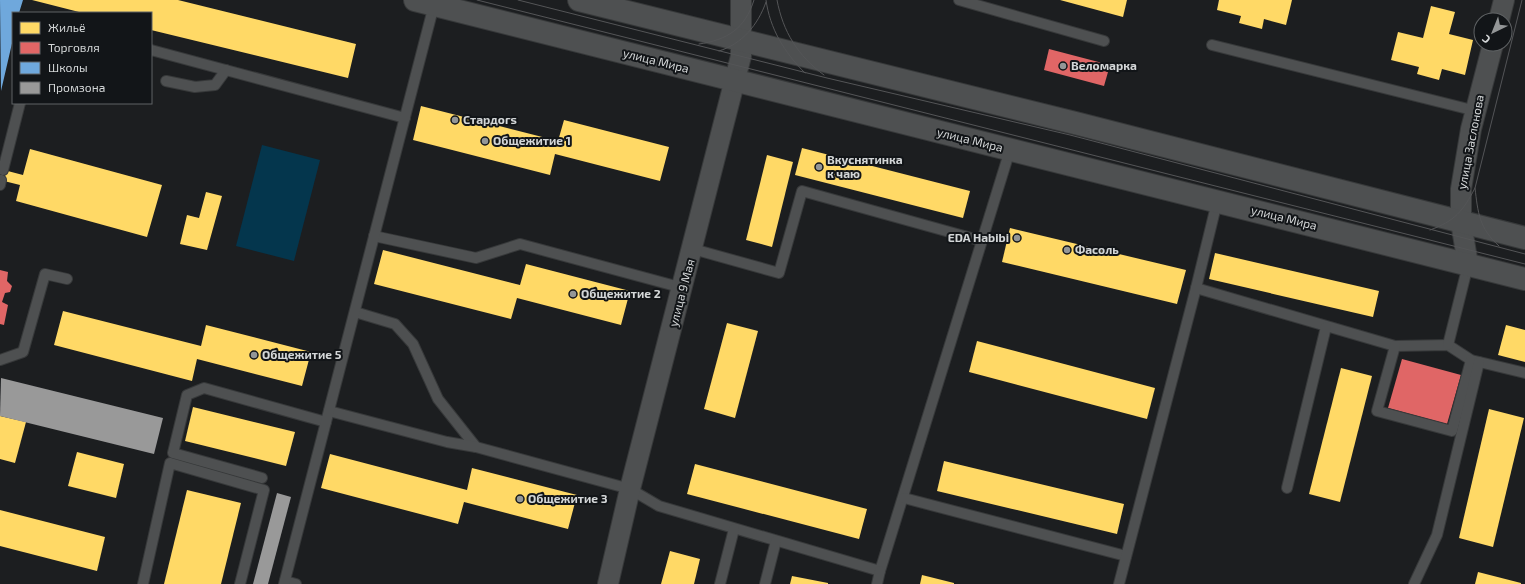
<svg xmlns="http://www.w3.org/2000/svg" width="1525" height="584" viewBox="0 0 1525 584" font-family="'Exo 2',sans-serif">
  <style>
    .green { fill: #04364d }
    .homes { fill: #ffd966 }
    .shops { fill: #e06666 }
    .schools { fill: #6fa8dc }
    .industry { fill: #999 }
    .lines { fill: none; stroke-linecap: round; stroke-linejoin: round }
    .service-casing { stroke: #37393a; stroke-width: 12 }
    .minor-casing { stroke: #37393a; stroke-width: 22 }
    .secondary-casing { stroke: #37393a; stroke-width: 24 }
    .service { stroke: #4e5051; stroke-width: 10 }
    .minor { stroke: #4e5051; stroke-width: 20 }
    .secondary { stroke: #4e5051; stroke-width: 22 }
    .tram { stroke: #545557; stroke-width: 1 }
    .poi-dot { fill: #939697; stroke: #121518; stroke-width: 1.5 }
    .labels { text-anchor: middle; stroke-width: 4; stroke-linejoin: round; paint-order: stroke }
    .street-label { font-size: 12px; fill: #d3d6d7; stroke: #121518 }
    .poi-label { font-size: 12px; font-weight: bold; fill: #d3d6d7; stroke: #121518; text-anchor: start }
  </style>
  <rect width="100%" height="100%" fill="#1c1e20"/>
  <path class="green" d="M262,145L320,160L294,261L236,246Z"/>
  <g class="homes">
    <path d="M32,0H178L356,44L348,78L151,30V13H83Z"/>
    <path d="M1060,0H1127L1123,17Z"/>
    <path d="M1219,0H1292L1286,25L1264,19L1262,29L1239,23L1241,16L1217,10Z"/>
    <path d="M1431,6L1455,12L1449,34L1473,40L1465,75L1442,69L1439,80L1417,74L1419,67L1391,60L1398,32L1423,38Z"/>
    <path d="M421,106L558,141L564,120L669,147L660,181L555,154L550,175L413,140Z"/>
    <path d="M802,148L970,191L963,218L795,175Z"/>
    <path d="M30,149L162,185L147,237L16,201L20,185L0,180V169L23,175Z"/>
    <path d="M767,155L793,162L772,247L746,240Z"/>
    <path d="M206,192L222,196L207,250L180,244L187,215L199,218Z"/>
    <path d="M1010,228L1186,270L1177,304L1002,262Z"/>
    <path d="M383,250L520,285L526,264L630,291L621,325L517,298L511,319L374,284Z"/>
    <path d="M1215,253L1379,291L1373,317L1209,279Z"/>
    <path d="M63,311L201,346L206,325L311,352L302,386L197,359L192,381L54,345Z"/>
    <path d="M727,323L758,331L735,418L704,409Z"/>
    <path d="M1506,325L1525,330V362L1498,355Z"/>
    <path d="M977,341L1155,388L1147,419L969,372Z"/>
    <path d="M1341,368L1372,376L1340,502L1309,494Z"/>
    <path d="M193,407L295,432L286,466L185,441Z"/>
    <path d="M1489,409L1524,418L1493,547L1459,538Z"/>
    <path d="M0,416L26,422L15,463L0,459Z"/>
    <path d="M77,452L124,464L116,498L68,486Z"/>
    <path d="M330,454L467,490L472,468L577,495L568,529L464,502L458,524L321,488Z"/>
    <path d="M944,461L1124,504L1117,534L937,491Z"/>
    <path d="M695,464L867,509L859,539L687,494Z"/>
    <path d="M187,490L241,503L221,584H164Z"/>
    <path d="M0,510L105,537L97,571L0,546Z"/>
    <path d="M670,551L700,559L694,584H661Z"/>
    <path d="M1478,572L1521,583V584H1475Z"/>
    <path d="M922,575L954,583V584H920Z"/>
    <path d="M792,576L828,583V584H790Z"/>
  </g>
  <g class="shops">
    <path d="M1049,49L1110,65L1104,86L1044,70Z"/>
    <path d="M0,270L8,272L7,281L12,286L10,292L5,293L2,302L8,305L4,325L0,324Z"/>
    <path d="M1402,359L1461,375L1447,424L1388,408Z"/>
  </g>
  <path class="schools" d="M0,0H23L19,13H13V39L1,91Z"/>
  <g class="industry">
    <path d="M1,378L163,418L154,454L0,416Z"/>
    <path d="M277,493L291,497L268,584H253Z"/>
  </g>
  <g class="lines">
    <defs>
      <g id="service">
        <path d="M959,0L1104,41"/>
        <path d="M1212,45L1476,111"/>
        <path d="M151,50L405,118"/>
        <path d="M166,81L195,87L215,85L226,70"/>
        <path d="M3,170L20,103"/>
        <path d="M0,185L1,180"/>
        <path d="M374,236L476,258L520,244L683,288"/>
        <path d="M693,249L779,273L802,191L982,241"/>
        <path d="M1196,288L1395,346L1448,345L1471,360L1525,373"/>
        <path d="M355,312L395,324L413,344L438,399L476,447"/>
        <path d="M1448,345L1468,265"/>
        <path d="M1395,346L1377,411L1452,431L1471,360"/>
        <path d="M0,360L23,352L45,274L67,279"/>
        <path d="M329,411L447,442L476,447L630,489L659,506L880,571L1010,150"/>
        <path d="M262,478L173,453L187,395L204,388L326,422"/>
        <path d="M1287,488L1326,327"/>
        <path d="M904,498L1126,556"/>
        <path d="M285,581L296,584"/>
        <path d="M143,584L170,463L264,490L240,584"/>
        <path d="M284,584L434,5"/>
        <path d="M720,584L734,529"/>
        <path d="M765,584L776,541"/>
        <path d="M877,584L880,571"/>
        <path d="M1119,584L1196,288L1217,202"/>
        <path d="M1414,584L1437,535L1479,362"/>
      </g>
      <g id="minor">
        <path d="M1499,20L1504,0"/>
        <path d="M1468,265L1461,222V189L1471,129L1493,44"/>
        <path d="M608,584L630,489L741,56V0"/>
      </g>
      <g id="secondary">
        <path d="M415,0L1525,279"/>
        <path d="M579,0L1075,123L1525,238"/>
      </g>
    </defs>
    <use href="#service" class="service-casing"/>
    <use href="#minor" class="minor-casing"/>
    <use href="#secondary" class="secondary-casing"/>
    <use href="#service" class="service"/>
    <use href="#minor" class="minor"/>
    <use href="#secondary" class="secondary"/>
    <g class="tram">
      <path d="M477,0L1525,264"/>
      <path d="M518,0L827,78L1070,135L1525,254"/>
      <path d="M766,0C770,29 784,52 805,73"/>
      <path d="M777,0C783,32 798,56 824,75"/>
      <path d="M699,44C727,40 745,29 754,0"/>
      <path d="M719,51C742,44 758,25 766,2"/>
      <path d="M1475,188C1478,213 1479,228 1499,246"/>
      <path d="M1430,230C1455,221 1463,211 1475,188L1522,0"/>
    </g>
  </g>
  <g class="poi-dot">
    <circle cx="1063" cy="66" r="4"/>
    <circle cx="455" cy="120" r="4"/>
    <circle cx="485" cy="141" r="4"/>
    <circle cx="819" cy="167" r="4"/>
    <circle cx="1017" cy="238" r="4"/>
    <circle cx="1067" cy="250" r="4"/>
    <circle cx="573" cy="294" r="4"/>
    <circle cx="254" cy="355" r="4"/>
    <circle cx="520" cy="499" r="4"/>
  </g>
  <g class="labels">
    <g class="street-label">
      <text transform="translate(656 61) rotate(14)" y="4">улица Мира</text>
      <text transform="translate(970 140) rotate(14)" y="4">улица Мира</text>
      <text transform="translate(1471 142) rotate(-79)" y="4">улица Заслонова</text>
      <text transform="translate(1284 218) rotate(14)" y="4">улица Мира</text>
      <text transform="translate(682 293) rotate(-75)" y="4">улица 9 Мая</text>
    </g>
    <g class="poi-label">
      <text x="1071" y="70">Веломарка</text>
      <text x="463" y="124">Стардогs</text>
      <text x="493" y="145">Общежитие 1</text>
      <text x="827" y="164">Вкуснятинка<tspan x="827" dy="14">к чаю</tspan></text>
      <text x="1009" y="242" text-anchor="end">EDA Habibi</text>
      <text x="1075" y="254">Фасоль</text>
      <text x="581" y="298">Общежитие 2</text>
      <text x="262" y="359">Общежитие 5</text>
      <text x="528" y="503">Общежитие 3</text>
    </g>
  </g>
  <rect x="12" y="12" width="140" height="92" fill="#121518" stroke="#5f6264"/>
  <rect x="20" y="22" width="20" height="12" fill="#ffd966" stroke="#5f6264"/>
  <text x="48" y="32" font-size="12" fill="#d3d6d7">Жильё</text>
  <rect x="20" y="42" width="20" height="12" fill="#e06666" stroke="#5f6264"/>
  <text x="48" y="52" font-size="12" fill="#d3d6d7">Торговля</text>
  <rect x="20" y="62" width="20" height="12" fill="#6fa8dc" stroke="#5f6264"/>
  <text x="48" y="72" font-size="12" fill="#d3d6d7">Школы</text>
  <rect x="20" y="82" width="20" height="12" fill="#999999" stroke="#5f6264"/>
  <text x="48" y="92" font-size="12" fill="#d3d6d7">Промзона</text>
  <g transform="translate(1493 32) rotate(223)"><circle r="19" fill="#121518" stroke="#5f6264"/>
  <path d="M0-3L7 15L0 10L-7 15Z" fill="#939697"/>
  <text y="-6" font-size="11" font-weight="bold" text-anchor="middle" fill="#d3d6d7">С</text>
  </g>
</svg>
